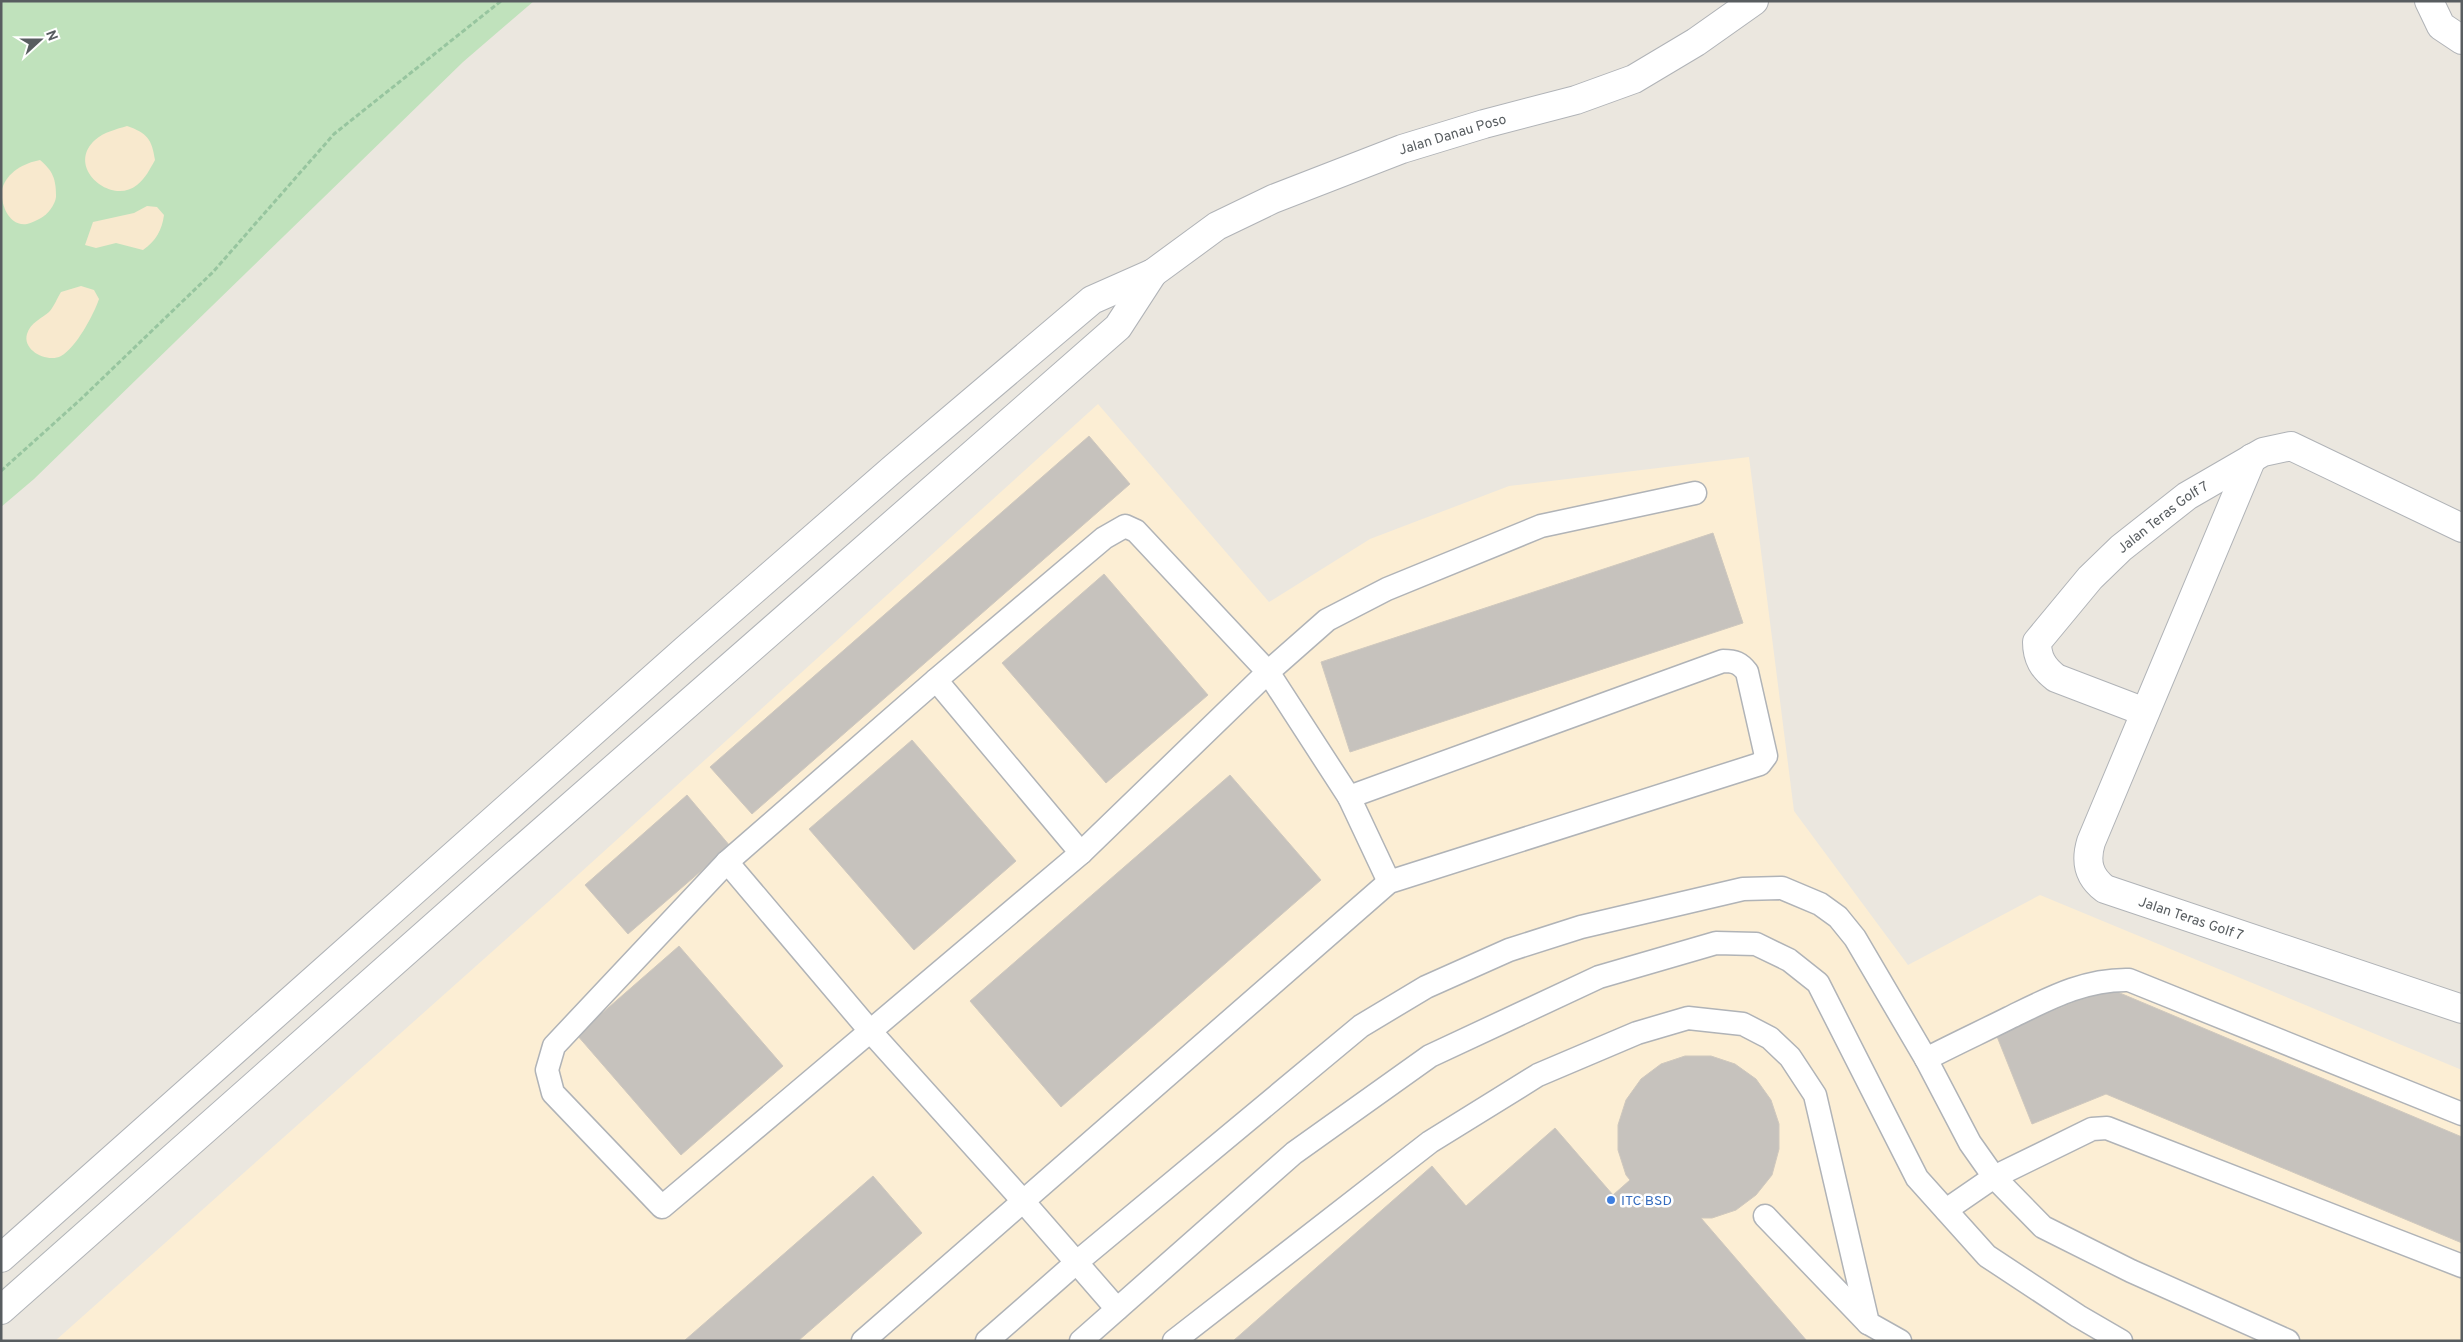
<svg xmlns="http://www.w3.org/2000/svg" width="2463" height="1342" viewBox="0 0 2463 1342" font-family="Overpass,sans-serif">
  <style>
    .commercial { fill: #fceed4 }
    .green { fill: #c0e2bc }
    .sand { fill: #f8e9ce }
    .building { fill: #c6c2bd; stroke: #cfc8be }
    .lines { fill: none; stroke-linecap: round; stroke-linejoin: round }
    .service-casing { stroke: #b0b3b7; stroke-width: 25 }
    .minor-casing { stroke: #b0b3b7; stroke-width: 30 }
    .path { stroke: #97c59f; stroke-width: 3; stroke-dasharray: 5 2.5; stroke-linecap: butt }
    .service { stroke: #fff; stroke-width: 22 }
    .minor { stroke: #fff; stroke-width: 28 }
    .shop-dot { fill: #3f7fe0; stroke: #fff; stroke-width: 2 }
    .labels { text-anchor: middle; stroke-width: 5; stroke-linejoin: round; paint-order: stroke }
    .street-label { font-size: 14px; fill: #585d60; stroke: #fff }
    .shop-label { font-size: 14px; fill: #366cbe; stroke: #fff; text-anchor: start }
  </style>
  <rect width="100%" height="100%" fill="#ebe7df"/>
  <path class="commercial" d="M1098,404L1269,602L1370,539L1509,486L1749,457L1794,811L1908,965L2040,895L2462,1070V1341H55L548,902Z"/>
  <path class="green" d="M1,1H534L463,62L34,479L1,507Z"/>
  <g class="sand">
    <path d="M127,126C147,133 152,139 155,160C150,169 145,179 137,185C111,206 65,167 95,140C104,132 117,129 127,126Z"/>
    <path d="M40,160C53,171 56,179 56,197C55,205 48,214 41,218C37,220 31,223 27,224C9,227 0,204 2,189C7,172 24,163 40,160Z"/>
    <path d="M147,206L157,207L164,215C162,230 156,241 143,250L116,243L96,248L85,245L93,222L134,213Z"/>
    <path d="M81,286L94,290L99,299C94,314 76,348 61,356C48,363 22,351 27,334C30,323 42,318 49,312C54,307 57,298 61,292Z"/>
  </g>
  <g class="building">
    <path d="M1089,436L1130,484L752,814L710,767Z"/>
    <path d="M1713,533L1743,623L1350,752L1321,662Z"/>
    <path d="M1104,574L1208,695L1106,783L1002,663Z"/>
    <path d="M912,740L1016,861L914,950L809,829Z"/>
    <path d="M1230,775L1321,880L1061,1107L970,1001Z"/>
    <path d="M687,795L730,846L628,934L585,885Z"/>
    <path d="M679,946L783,1066L681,1155L577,1035Z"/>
    <path d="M2108,988L2462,1137V1243L2106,1094L2032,1124L1996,1034Z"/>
    <path d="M1685,1056H1711L1735,1064L1756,1079L1771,1100L1779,1124V1149L1772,1175L1756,1195L1736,1210L1712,1218H1701L1807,1341H1233L1432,1166L1466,1206L1555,1128L1613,1195L1630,1180L1626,1175L1618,1150V1125L1626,1100L1641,1079L1661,1064Z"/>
    <path d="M873,1176L922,1233L798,1341H684Z"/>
  </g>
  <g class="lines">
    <defs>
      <g id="service">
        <path d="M936,680L1081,853"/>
        <path d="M727,862L871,1032L1023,1201L1117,1309"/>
        <path d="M1389,882L1349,797L1268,672L1136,531L1125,526L1104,538L936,680L727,862L554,1046L547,1070L553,1093L662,1207L1081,853L1268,672L1327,620L1387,589L1541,526L1695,493"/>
        <path d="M1926,1059C1953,1045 1981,1032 2009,1018C2048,999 2084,979 2129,980L2462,1114"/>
        <path d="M1946,1210L1994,1177L2092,1129L2107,1128L2462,1266"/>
        <path d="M1765,1216L1868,1323"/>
        <path d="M863,1341L1389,882L1760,764L1766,756L1747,672C1740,663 1735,661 1723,661L1349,797"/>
        <path d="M987,1341L1077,1262L1361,1026L1426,987L1509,950L1581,927L1743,889L1782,888L1820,904L1838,917L1855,938L1926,1059L1970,1143L1994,1177L2043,1227L2131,1271L2288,1341"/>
        <path d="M1081,1341L1294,1153L1430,1056L1599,977L1716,943L1756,944L1789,960L1818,983L1917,1178L1987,1256L2078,1316L2121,1341"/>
        <path d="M1174,1341L1430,1142L1538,1075L1637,1033L1688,1018L1743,1024L1770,1038L1790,1057L1815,1095L1868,1323L1900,1341"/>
      </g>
      <g id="minor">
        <path d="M2429,1L2441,26L2462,40"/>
        <path id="s1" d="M2252,458L2091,842C2085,862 2089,877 2105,889L2462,1009"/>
        <path id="s2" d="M2145,712L2056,678C2043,668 2037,658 2037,642L2090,578L2121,548L2187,496L2263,452L2291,446L2462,528"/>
        <path id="s3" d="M1,1258L685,650L895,467L1092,300L1153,273L1217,226L1273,199L1402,149L1484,124L1576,100L1634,79L1696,42L1754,1"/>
        <path d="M1,1310L490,877L1118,327L1153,273"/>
      </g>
    </defs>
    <use href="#service" class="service-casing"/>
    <use href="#minor" class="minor-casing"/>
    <path class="path" d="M1,471L81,399L213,272L334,134L501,1"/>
    <use href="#service" class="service"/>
    <use href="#minor" class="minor"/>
  </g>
  <circle class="shop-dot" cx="1611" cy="1200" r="5"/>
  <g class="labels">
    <g class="street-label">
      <text dy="5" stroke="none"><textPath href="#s3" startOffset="1851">Jalan Danau Poso</textPath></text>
      <text dy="5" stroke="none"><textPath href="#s2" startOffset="316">Jalan Teras Golf 7</textPath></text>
      <text dy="5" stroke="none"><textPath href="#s1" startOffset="560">Jalan Teras Golf 7</textPath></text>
    </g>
    <g class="shop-label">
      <text x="1621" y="1205">ITC BSD</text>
    </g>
  </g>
  <rect width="2463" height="1342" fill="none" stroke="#585d60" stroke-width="5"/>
  <g transform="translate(40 40) rotate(69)" stroke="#ffffff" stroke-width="4" paint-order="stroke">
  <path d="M0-4L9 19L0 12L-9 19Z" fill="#585d60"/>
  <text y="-8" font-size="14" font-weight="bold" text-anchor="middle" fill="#585d60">N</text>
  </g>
</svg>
